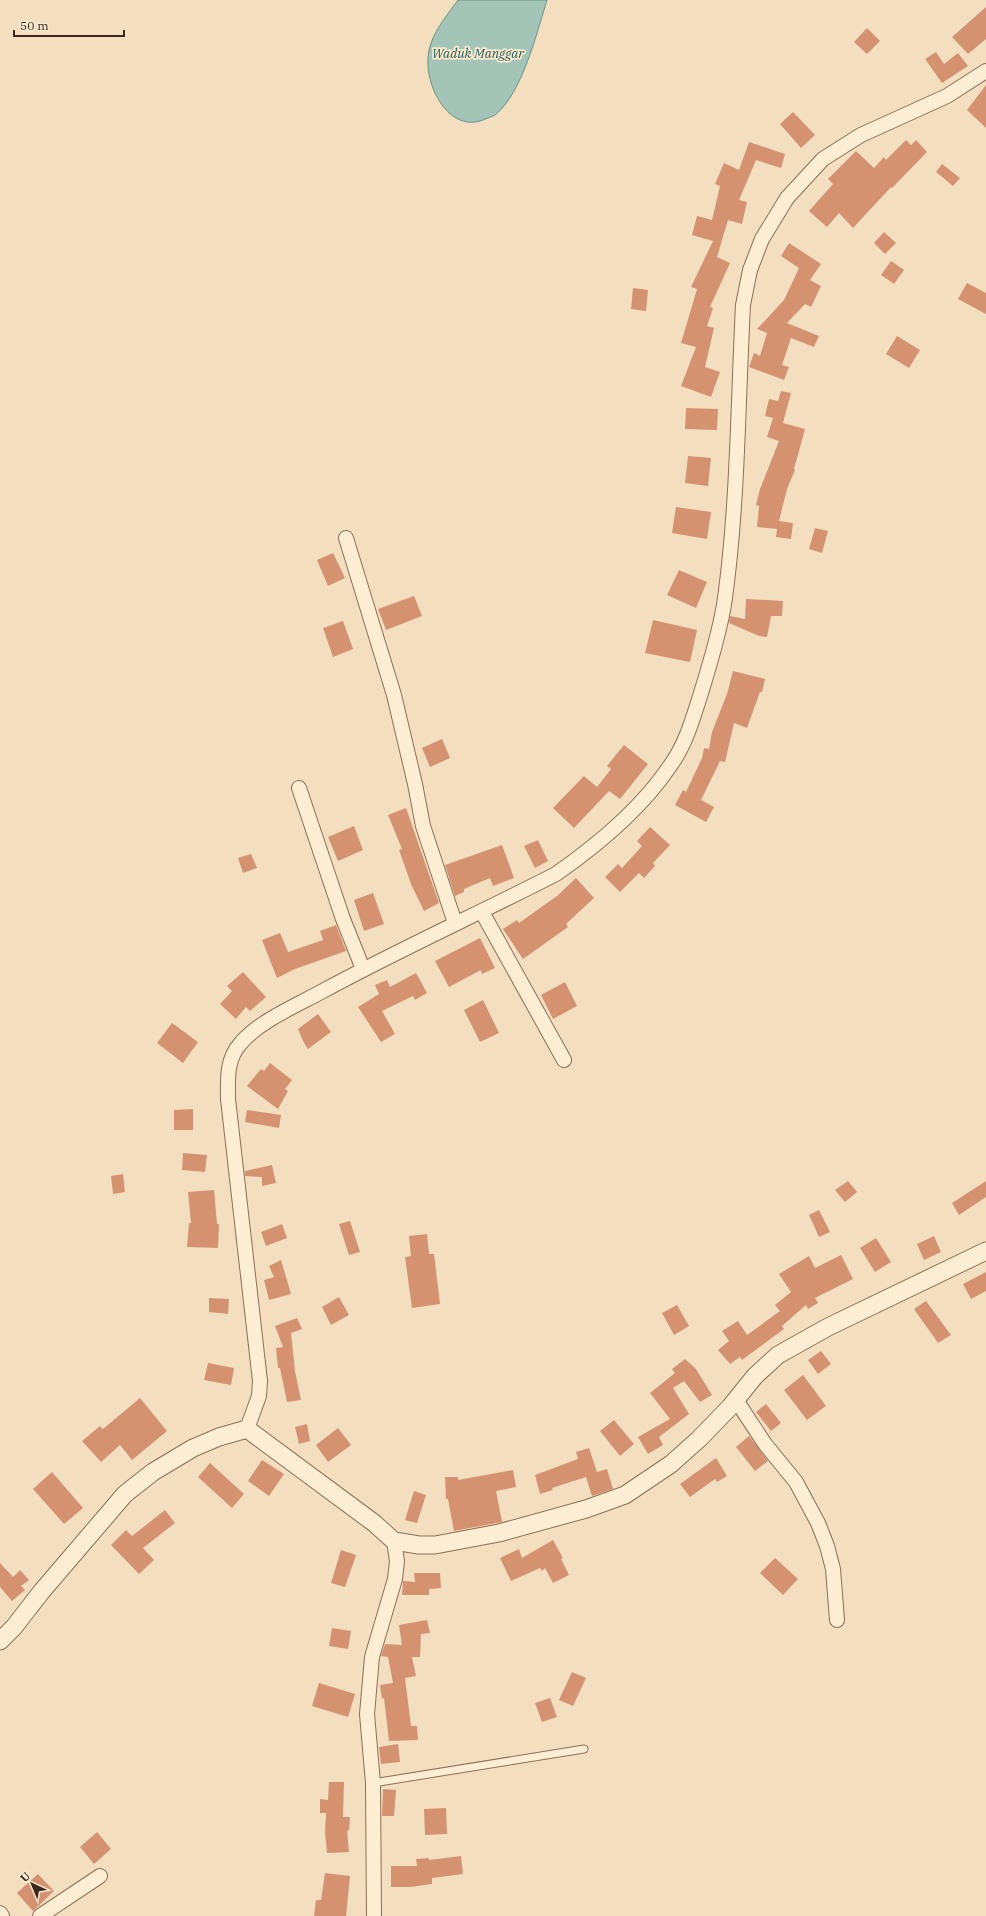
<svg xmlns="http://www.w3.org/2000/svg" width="986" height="1916" viewBox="0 0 986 1916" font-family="'IBM Plex Serif',serif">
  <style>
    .water { fill: #a3c4b7; stroke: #689385 }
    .building { fill: #d59270 }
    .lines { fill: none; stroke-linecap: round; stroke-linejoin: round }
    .service-casing { stroke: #8e6f55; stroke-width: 9 }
    .minor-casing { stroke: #8e6f55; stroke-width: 16 }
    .tertiary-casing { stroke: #8e6f55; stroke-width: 19 }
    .service { stroke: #fcedd3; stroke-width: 7 }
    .minor { stroke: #fcedd3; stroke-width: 14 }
    .tertiary { stroke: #fcedd3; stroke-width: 17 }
    .labels { text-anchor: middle; stroke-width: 3.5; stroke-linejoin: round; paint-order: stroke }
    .water-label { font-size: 13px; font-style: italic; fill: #295d55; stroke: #f9eacf }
  </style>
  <rect width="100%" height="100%" fill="#f3dfbf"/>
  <path class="water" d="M458,0H547C537,32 522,94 495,115C492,117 487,118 483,120C449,133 426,87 428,59C429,36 445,18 458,0Z"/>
  <g class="building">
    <path d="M986,7V39L968,54L952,37Z"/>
    <path d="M867,28L880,41L867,54L854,42Z"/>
    <path d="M936,52L944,64L958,53L968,66L942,83L925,59Z"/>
    <path d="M986,85V128L967,110Z"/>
    <path d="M793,112L815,135L801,148L780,124Z"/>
    <path d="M906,140L911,145L916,140L927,152L892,188L891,187L853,228L839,213L827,227L809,211L833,184L828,179L856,151L874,168L884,157L886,160Z"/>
    <path d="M749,142L785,154L781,168L756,160L739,200L747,202L742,224L728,220L717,257L730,263L710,307L713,308L707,326L714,328L705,367L720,372L711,397L681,386L696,347L681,343L697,289L691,287L713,241L692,235L697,216L712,220L720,186L715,184L724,163L739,170Z"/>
    <path d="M942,164L960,178L953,186L936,172Z"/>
    <path d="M884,232L896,243L885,254L874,243Z"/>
    <path d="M789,243L821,264L810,280L821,286L811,307L805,304L787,323L819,336L814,347L791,338L782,365L789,367L784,380L749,367L754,353L760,356L767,333L757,329L784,300L799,268L781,256Z"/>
    <path d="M891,261L904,270L894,284L881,275Z"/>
    <path d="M967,283L986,293V314L958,299Z"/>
    <path d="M633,288L648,290L646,311L631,309Z"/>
    <path d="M897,336L920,350L909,368L886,354Z"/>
    <path d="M781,391L791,393L783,423L805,429L794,469L795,470L787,489L779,521L793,523L791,539L776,537L777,529L757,527L759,506L756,505L760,489L779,441L767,437L773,418L765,416L769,399L778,401Z"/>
    <path d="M686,408L718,409L717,430L685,429Z"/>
    <path d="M688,456L711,458L708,486L685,483Z"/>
    <path d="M676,507L711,512L707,539L672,533Z"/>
    <path d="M815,528L828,531L822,553L809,549Z"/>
    <path d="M333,553L345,578L328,586L317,560Z"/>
    <path d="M679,570L707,582L696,608L667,595Z"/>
    <path d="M414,596L422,616L386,630L378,609Z"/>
    <path d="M746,599L783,601L782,616H771L767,637L759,636L729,623L730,616L745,619Z"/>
    <path d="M653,620L697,630L690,662L645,653Z"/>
    <path d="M343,621L353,649L333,657L323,628Z"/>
    <path d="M733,671L765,679L762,692H760L747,728L734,723L725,762L720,761L701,800L714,807L706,822L675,805L683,790L686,792L702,758L704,748L709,749L712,732L727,694Z"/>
    <path d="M442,739L450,758L430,767L422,748Z"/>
    <path d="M624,745L648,764L620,799L609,791L574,828L553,808L584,776L597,787L611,769L607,766Z"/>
    <path d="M406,808L439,903L424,911L411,884L399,850L402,849L388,815Z"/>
    <path d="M354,826L363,850L338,861L328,837Z"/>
    <path d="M650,827L670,845L653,863L655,866L644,878L639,873L620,892L605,877L618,864L622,868L642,846L637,841Z"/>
    <path d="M538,840L548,861L535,868L524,846Z"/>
    <path d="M502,845L514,878L493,886L490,878L464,889V892L455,896L445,865Z"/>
    <path d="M251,854L257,868L243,873L238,858Z"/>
    <path d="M576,878L594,898L566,924L568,927L523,959L503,929L517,920L519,923L557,896Z"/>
    <path d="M373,893L384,924L364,931L354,900Z"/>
    <path d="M336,925L346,951L295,969L277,978L262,940L280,933L288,952L323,940L320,931Z"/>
    <path d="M480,938L495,968L482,974L481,970L449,987L435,961Z"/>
    <path d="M243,972L266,997L250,1011L246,1007L236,1019L220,1004L232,991L227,986Z"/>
    <path d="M416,973L427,993L415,1000L413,996L382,1011L395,1034L381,1042L358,1007L379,994L375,985L387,980L390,987Z"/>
    <path d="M565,982L577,1006L553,1019L541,995Z"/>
    <path d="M483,1000L499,1033L480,1042L464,1010Z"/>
    <path d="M318,1014L331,1032L308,1049L304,1043L298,1029Z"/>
    <path d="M172,1023L198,1042L183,1063L157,1043Z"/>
    <path d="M270,1063L292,1080L285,1089L288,1091L278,1109L247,1086L261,1069L264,1071Z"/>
    <path d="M193,1109V1130H174V1110Z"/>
    <path d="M247,1110L281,1115L279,1128L245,1122Z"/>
    <path d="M183,1153L207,1155L205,1172L182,1170Z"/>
    <path d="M272,1165L276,1183L262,1186V1177L245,1176V1171Z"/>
    <path d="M123,1174L125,1192L113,1194L111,1176Z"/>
    <path d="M848,1181L857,1192L845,1202L835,1190Z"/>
    <path d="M986,1181V1197L959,1215L952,1203Z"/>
    <path d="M214,1190L217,1224H219L218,1248L187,1247L189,1223H191L188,1192Z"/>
    <path d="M819,1210L830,1232L819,1237L809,1215Z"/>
    <path d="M350,1221L360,1252L349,1255L339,1224Z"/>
    <path d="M282,1224L287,1238L266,1246L261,1232Z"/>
    <path d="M427,1234L429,1254H434L440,1304L412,1308L405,1257L411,1256L409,1236Z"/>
    <path d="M934,1236L941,1252L924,1260L917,1244Z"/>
    <path d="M876,1238L891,1262L875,1272L860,1248Z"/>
    <path d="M841,1255L853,1279L815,1298L818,1303L808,1309L806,1305L782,1326L784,1329L742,1360L740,1357L730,1364L718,1350L729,1341L722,1331L738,1321L747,1335L780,1311L775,1305L791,1292L779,1274L809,1256L815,1268Z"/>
    <path d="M281,1260L291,1294L269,1300L264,1280L274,1277L269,1266Z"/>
    <path d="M986,1272V1291L971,1299L963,1284Z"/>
    <path d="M339,1297L349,1315L331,1325L322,1307Z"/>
    <path d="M209,1298L229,1299L228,1314L209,1312Z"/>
    <path d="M926,1301L951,1335L938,1343L914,1309Z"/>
    <path d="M677,1305L689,1326L674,1335L662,1313Z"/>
    <path d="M297,1318L302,1329L291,1333L295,1371L301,1400L287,1402L280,1368H278L276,1348L283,1347L275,1326Z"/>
    <path d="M821,1351L831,1364L818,1374L808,1360Z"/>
    <path d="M685,1359L696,1369L712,1395L700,1402L684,1381L673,1388L689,1414L659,1437L663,1445L648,1454L638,1437L670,1419L650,1393L675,1373L672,1369Z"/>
    <path d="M208,1363L234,1368L231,1385L204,1380Z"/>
    <path d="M803,1375L826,1406L807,1420L784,1390Z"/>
    <path d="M140,1398L167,1431L132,1460L120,1445L101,1462L82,1441L100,1426L103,1429Z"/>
    <path d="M766,1404L781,1423L771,1431L756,1412Z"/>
    <path d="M614,1420L634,1444L620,1456L600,1431Z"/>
    <path d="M307,1424L310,1441L299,1444L295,1427Z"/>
    <path d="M338,1428L351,1445L328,1462L316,1445Z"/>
    <path d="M749,1436L768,1461L755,1471L736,1447Z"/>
    <path d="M589,1448L597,1472L607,1469L613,1489L592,1496L586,1477L552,1488L553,1490L540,1494L535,1475L578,1459L576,1452Z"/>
    <path d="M716,1458L727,1476L717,1482L715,1479L690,1497L680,1484Z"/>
    <path d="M262,1460L284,1474L269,1496L248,1481Z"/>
    <path d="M210,1463L244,1494L232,1508L198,1477Z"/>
    <path d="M513,1470L516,1487L496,1491L502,1522L454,1531L448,1499H446L445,1477H458V1480Z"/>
    <path d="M52,1472L83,1508L64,1524L33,1489Z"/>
    <path d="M414,1491L426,1495L417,1523L405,1520Z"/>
    <path d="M165,1510L175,1523L143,1548L154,1560L139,1574L111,1545L126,1530L132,1536Z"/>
    <path d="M553,1540L563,1558L561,1559L569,1575L553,1583L545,1568L542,1571L540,1568L511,1581L500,1558L519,1549L522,1558Z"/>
    <path d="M341,1550L356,1555L345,1587L331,1583Z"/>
    <path d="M775,1558L798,1579L783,1595L760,1573Z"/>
    <path d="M0,1563L13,1577L20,1570L29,1580L21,1586L25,1590L12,1601L0,1587Z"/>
    <path d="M414,1573H440L441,1588L429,1589V1595H402L403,1581L415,1582Z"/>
    <path d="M427,1620L430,1633L421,1634L420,1657H412L416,1676L405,1678L411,1726H417L418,1740L389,1741L384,1698L382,1699L380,1685L393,1683L388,1657L381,1656L385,1644L402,1645L399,1625Z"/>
    <path d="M332,1628L351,1631L348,1649L329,1646Z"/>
    <path d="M572,1672L586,1678L573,1706L559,1700Z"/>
    <path d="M319,1683L355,1694L348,1717L312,1706Z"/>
    <path d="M550,1698L557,1717L542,1722L535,1703Z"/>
    <path d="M398,1744L400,1762L381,1764L379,1747Z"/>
    <path d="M329,1782H344L343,1817H350L349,1831L347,1830L349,1852L327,1853L325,1833L326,1813H320V1799L328,1800Z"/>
    <path d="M383,1789L396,1790L394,1816H382Z"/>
    <path d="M446,1808L447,1834L425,1835L424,1809Z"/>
    <path d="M97,1832L111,1849L94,1864L80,1847Z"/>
    <path d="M461,1856L463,1874L432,1878V1884L410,1887H391V1866H417L416,1859L429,1858V1860Z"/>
    <path d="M325,1873L350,1876L346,1916H314L316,1900H321Z"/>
    <path d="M38,1874L54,1891L33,1911L17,1893Z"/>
  </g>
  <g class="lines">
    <defs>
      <path id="service" d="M373,1783L584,1749"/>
      <g id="minor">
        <path d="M346,538L394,695L415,784L423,826L455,923"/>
        <path d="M299,788L343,919L363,969"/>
        <path d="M482,912L564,1060"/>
        <path d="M736,1400L765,1444L796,1482L818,1523L827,1546L833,1569L837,1620"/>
        <path d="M247,1429L259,1396L260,1381L228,1099C228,1080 226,1060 240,1044C258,1022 295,1006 321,992C398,950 478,914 556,874C599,844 641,809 670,766C686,744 693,718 701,693C710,664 721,628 725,598C738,503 738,401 743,305L750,270L762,239L787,198L823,159L861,135L947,96L986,71"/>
        <path d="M0,1913L2,1916"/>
        <path d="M40,1916L100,1876"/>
        <path d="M374,1916L373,1783L367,1714L372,1657L395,1579L397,1561L394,1541"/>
      </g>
      <path id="tertiary" d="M0,1641L14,1627L42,1591L125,1494L153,1472L193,1448L219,1437L247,1429L374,1523L394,1541L419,1545H435L499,1533L586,1509L625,1495L671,1464L699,1439L730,1407L755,1376L778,1355L828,1327L986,1251"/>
    </defs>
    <use href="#service" class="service-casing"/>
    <use href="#minor" class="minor-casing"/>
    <use href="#tertiary" class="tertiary-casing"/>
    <use href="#service" class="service"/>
    <use href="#minor" class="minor"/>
    <use href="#tertiary" class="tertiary"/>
  </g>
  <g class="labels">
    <g class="water-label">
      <text x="478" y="58">Waduk Manggar</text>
    </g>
  </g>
  <g transform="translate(32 1884) rotate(316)" stroke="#f9eacf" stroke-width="3" paint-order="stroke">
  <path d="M0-3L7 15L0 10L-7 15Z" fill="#3b281b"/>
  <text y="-6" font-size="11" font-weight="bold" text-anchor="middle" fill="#3b281b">U</text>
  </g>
  <path d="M14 30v6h110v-6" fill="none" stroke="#3b281b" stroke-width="2"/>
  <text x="20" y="30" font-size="12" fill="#3b281b" stroke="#f9eacf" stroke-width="3" paint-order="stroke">50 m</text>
</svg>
